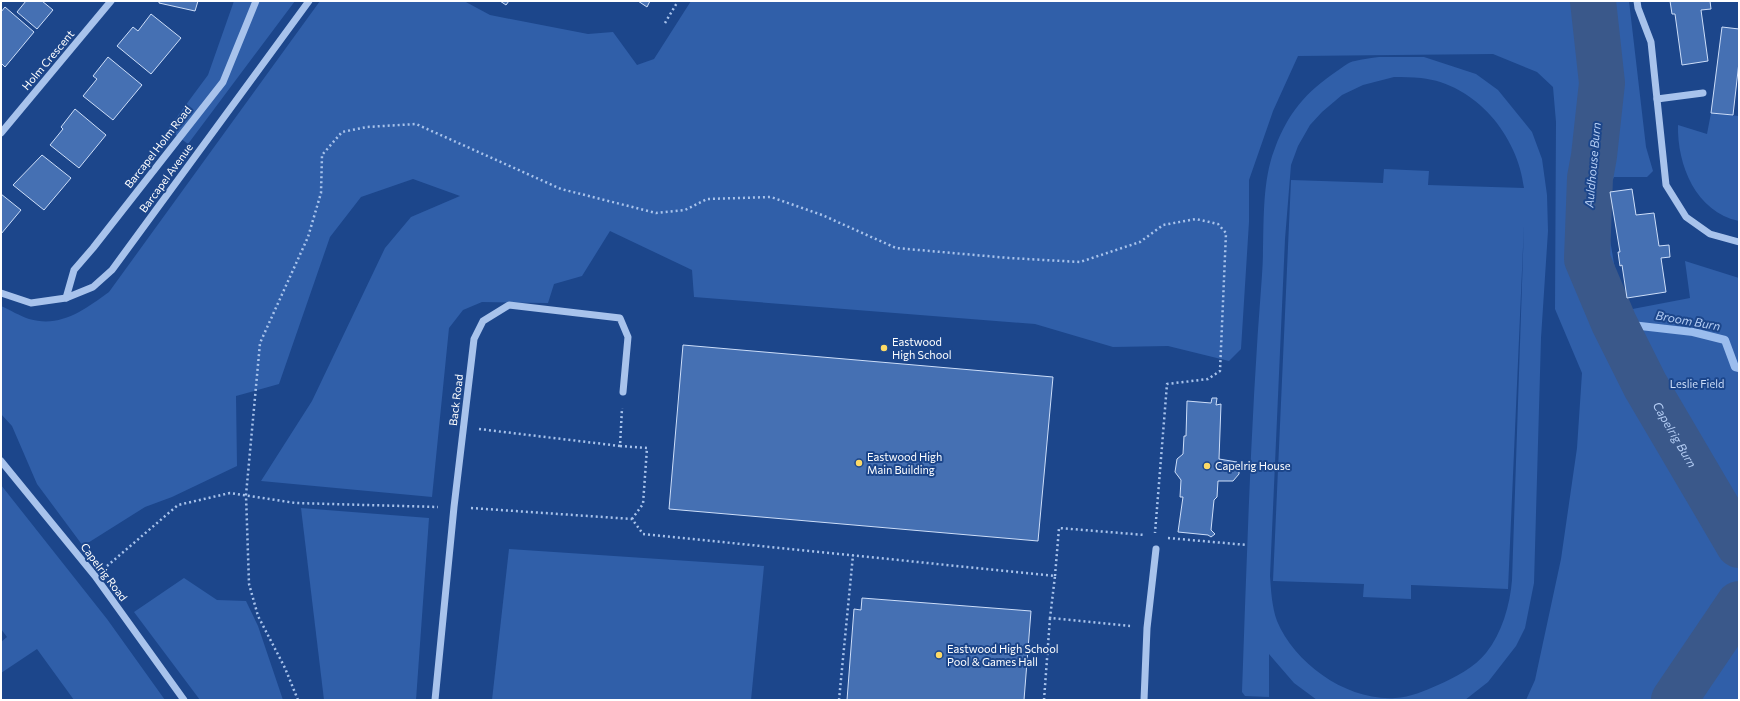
<svg xmlns="http://www.w3.org/2000/svg" width="1740" height="701" viewBox="0 0 1740 701" font-family="Commissioner,sans-serif">
  <style>
    .green { fill: #305fa9; fill-rule: evenodd }
    .lines { fill: none; stroke-linecap: round; stroke-linejoin: round }
    .stream { stroke: #9bbdee; stroke-width: 8 }
    .river { stroke: #3a588a; stroke-width: 46 }
    .building { fill: #4570b3; stroke: #cddef9 }
    .path { stroke: #a8c3ec; stroke-width: 2.5; stroke-dasharray: 2 3; stroke-linecap: butt }
    .minor { stroke: #a8c3ec; stroke-width: 7 }
    .poi-dot { fill: #fdda66; stroke: #1c468b; stroke-width: 1.5 }
    .labels { text-anchor: middle; stroke-width: 4; stroke-linejoin: round; paint-order: stroke }
    .street-label { font-size: 11px; fill: #fff; stroke: #1c468b }
    .poi-label { font-size: 11px; fill: #fff; stroke: #1c468b; text-anchor: start }
    .park-label { font-size: 11px; fill: #cddef9; stroke: #1c468b }
    .water-label { font-size: 12px; font-style: italic; fill: #b4cdf4; stroke: #1c468b }
  </style>
  <rect width="100%" height="100%" fill="#1c468b"/>
  <g class="green">
    <path d="M234,1H295L188,144L168,129L208,75Z"/>
    <path d="M320,1H464L490,15L588,34L613,32L637,65L654,59L691,1H1629L1646,147L1653,171L1647,177H1614L1603,198L1622,311L1690,298L1685,261L1739,278V700H1526L1535,680L1561,559L1577,448L1582,373L1555,309L1556,122L1553,87L1537,72L1493,54L1298,56L1273,111L1249,180V222L1241,349L1229,361L1168,346L1113,347L1035,324L694,297L692,270L610,231L582,276L554,284L548,303L482,302L463,310L449,328L432,497L261,481L312,401L385,248L411,217L460,196L413,179L361,197L330,237L279,384L236,396L237,466L172,497L145,507L83,546L37,484L12,426L1,414V306C10,310 20,316 29,319C61,328 84,310 109,292Z"/>
    <path d="M1379,57H1424L1476,74L1498,90L1532,132L1542,159L1547,195L1548,231L1541,338L1534,583L1525,628L1516,646L1488,682L1465,700H1317L1294,683L1269,654V697L1245,696L1242,692C1247,553 1251,414 1262,275C1265,235 1260,185 1275,148C1288,113 1306,92 1337,71C1342,68 1348,62 1355,61C1362,59 1371,58 1379,57ZM1394,77C1403,77 1412,77 1421,78C1476,84 1518,136 1524,188L1428,185L1429,171L1384,169L1383,183L1291,180L1273,581L1364,584L1363,597L1411,599V585L1508,589L1524,225L1512,580C1510,605 1502,633 1486,653C1475,667 1454,678 1438,685C1424,691 1411,697 1395,698C1347,701 1295,664 1277,621C1272,607 1271,591 1270,576L1285,239L1291,165L1298,146L1310,125L1322,112L1342,95L1363,85Z"/>
    <path d="M1711,113L1739,116V221C1696,212 1677,165 1678,125L1707,134Z"/>
    <path d="M1,485L107,619L165,700H74L37,649L1,673V642L7,637L1,629Z"/>
    <path d="M301,508L429,518L416,700H324Z"/>
    <path d="M509,549L764,566L751,700H492Z"/>
    <path d="M184,578L217,600L246,601L258,626L283,700H200L134,612Z"/>
  </g>
  <g class="lines">
    <path class="stream" d="M1614,323L1693,332L1725,340L1735,367L1739,368"/>
    <g class="river">
      <path id="s1" d="M1593,1L1602,83L1594,156L1590,178L1587,259L1614,323L1645,385L1739,545"/>
      <path d="M1674,700L1739,604"/>
    </g>
  </g>
  <g class="building">
    <path d="M26,1H42L53,10L37,29L17,12Z"/>
    <path d="M159,1H198L195,11L159,3Z"/>
    <path d="M500,1H509L506,5Z"/>
    <path d="M638,1H650L647,7Z"/>
    <path d="M1670,1H1710L1711,9L1701,10L1708,61L1682,65L1675,14H1672Z"/>
    <path d="M5,7L34,32L5,67L1,63V12Z"/>
    <path d="M151,14L181,38L151,74L117,46L133,27L138,31Z"/>
    <path d="M1722,27L1739,29V62L1733,115L1711,113Z"/>
    <path d="M108,57L142,85L113,120L83,96L97,79L93,76Z"/>
    <path d="M75,109L106,135L79,168L50,145L63,129L61,127Z"/>
    <path d="M42,155L71,178L44,210L13,185Z"/>
    <path d="M1632,189L1636,215L1654,213L1659,246L1669,245L1670,257L1661,258L1666,292L1627,298L1622,265L1620,266L1618,252H1620L1610,192Z"/>
    <path d="M1,194L21,210L1,234Z"/>
    <path d="M683,345L1053,377L1038,541L669,509Z"/>
    <path d="M1212,398H1217L1216,405L1221,404L1219,459L1237,462L1239,469V474L1233,481H1218L1217,497L1214,500L1211,530L1215,534L1211,537L1208,535L1178,532L1183,497H1180L1181,480L1175,472L1177,459L1183,454L1184,436H1186L1187,401L1211,403Z"/>
    <path d="M862,598L1031,611L1024,700H847L854,609L861,610Z"/>
  </g>
  <g class="lines">
    <g class="path">
      <path d="M665,23L678,1"/>
      <path d="M479,429L620,446L622,408"/>
      <path d="M620,446L647,448L643,504L632,519"/>
      <path d="M471,508L632,519L643,534L1055,576L1050,618L1130,626"/>
      <path d="M1168,538L1247,545"/>
      <path d="M107,566L178,505L230,493L295,503L438,507"/>
      <path d="M1055,576L1059,528L1145,535"/>
      <path d="M298,700L285,668L258,616L249,584L246,495L260,343L308,237L321,193L322,155L342,132L367,127L416,124L561,189L656,213L685,210L707,199L771,197L822,215L896,248L1009,258L1080,262L1140,242L1163,225L1196,219L1218,224L1226,233L1220,371L1208,379L1167,384L1155,533"/>
      <path d="M839,700L853,555"/>
      <path d="M1044,700L1050,618"/>
    </g>
    <g class="minor">
      <path d="M1637,1L1638,8L1651,42L1666,185L1686,217L1710,234L1739,242"/>
      <path d="M1657,99L1703,93"/>
      <path d="M1,133L111,1"/>
      <path d="M1,293L31,303L66,298L93,287L112,270L309,1"/>
      <path d="M66,298L74,270L93,248L223,82L256,1"/>
      <path d="M1,461L95,576L184,700"/>
      <path d="M435,700L454,507L474,339L483,321L509,305L620,318L628,337L623,392"/>
      <path d="M1144,700L1147,628L1156,549"/>
    </g>
  </g>
  <g class="poi-dot">
    <circle cx="884" cy="348" r="4"/>
    <circle cx="859" cy="463" r="4"/>
    <circle cx="1207" cy="466" r="4"/>
    <circle cx="939" cy="655" r="4"/>
  </g>
  <g class="labels">
    <g class="street-label">
      <text transform="translate(48 60) rotate(-50)" y="4">Holm Crescent</text>
      <text transform="translate(158 147) rotate(-52)" y="4">Barcapel Holm Road</text>
      <text transform="translate(166 178) rotate(-54)" y="4">Barcapel Avenue</text>
      <text transform="translate(456 400) rotate(-83)" y="4">Back Road</text>
      <text transform="translate(104 572) rotate(53)" y="4">Capelrig Road</text>
    </g>
    <g class="poi-label">
      <text x="892" y="346">Eastwood<tspan x="892" dy="13">High School</tspan></text>
      <text x="867" y="461">Eastwood High<tspan x="867" dy="13">Main Building</tspan></text>
      <text x="1215" y="470">Capelrig House</text>
      <text x="947" y="653">Eastwood High School<tspan x="947" dy="13">Pool &amp; Games Hall</tspan></text>
    </g>
    <g class="park-label">
      <text x="1697" y="388">Leslie Field</text>
    </g>
    <g class="water-label">
      <text transform="translate(1593 165) rotate(-85)" y="4">Auldhouse Burn</text>
      <text transform="translate(1688 321) rotate(10)" y="4">Broom Burn</text>
      <text dy="4" stroke="none"><textPath href="#s1" startOffset="456">Capelrig Burn</textPath></text>
    </g>
  </g>
  <rect width="1740" height="701" fill="none" stroke="#ffffff" stroke-width="4"/>
</svg>
